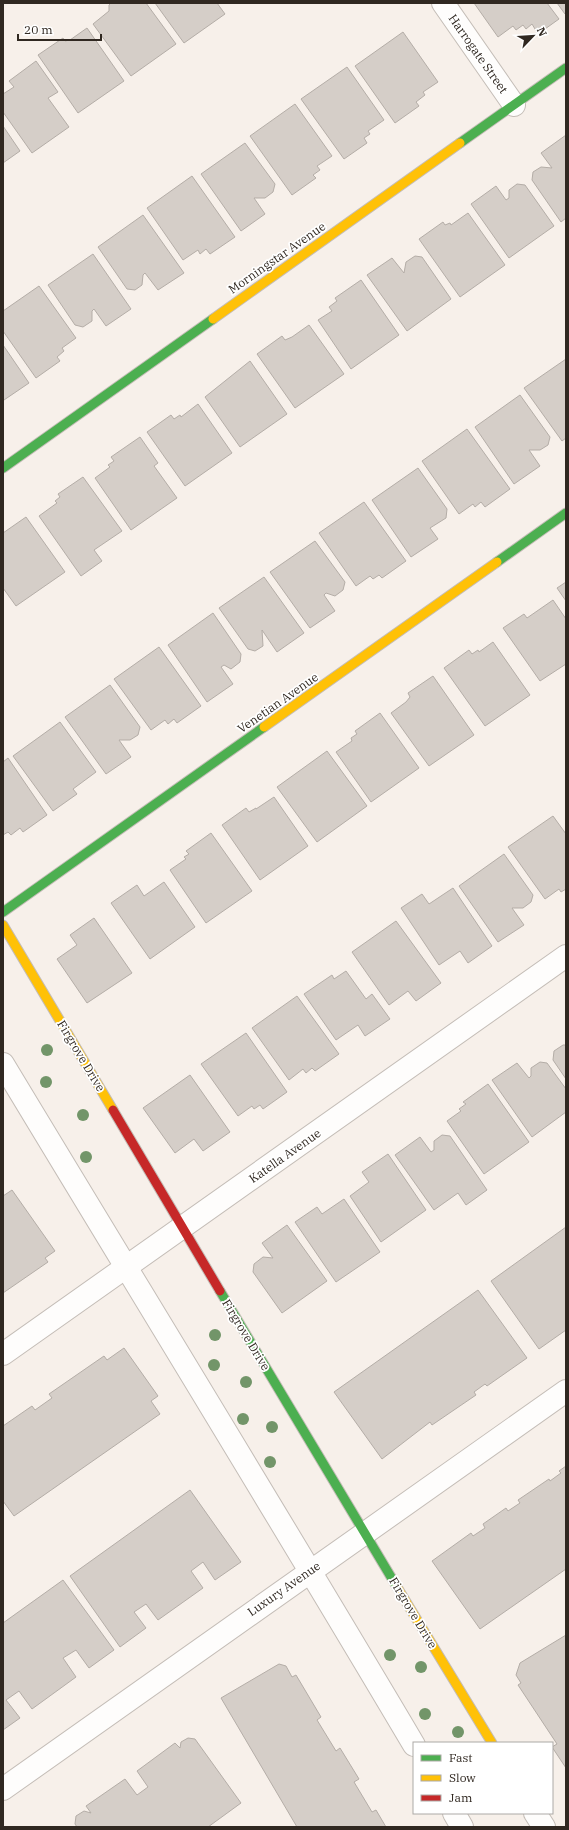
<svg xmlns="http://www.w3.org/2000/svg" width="569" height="1830" viewBox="0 0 569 1830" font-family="'IBM Plex Serif',serif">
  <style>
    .building { fill: #d5cec8; stroke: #b4ada7 }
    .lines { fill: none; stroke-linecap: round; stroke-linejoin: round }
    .street-casing { stroke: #c4bdb7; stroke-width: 24 }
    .fast-casing { stroke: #c4bdb7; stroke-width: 11 }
    .slow-casing { stroke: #c4bdb7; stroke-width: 11 }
    .jam-casing { stroke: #c4bdb7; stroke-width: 11 }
    .street { stroke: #fefdfc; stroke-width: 22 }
    .fast { stroke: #4caf50; stroke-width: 9 }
    .slow { stroke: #ffc107; stroke-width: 9 }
    .jam { stroke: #c62828; stroke-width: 9 }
    .tree { fill: #729569 }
    .labels { text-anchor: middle; stroke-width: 3.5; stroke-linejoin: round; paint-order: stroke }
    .street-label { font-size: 12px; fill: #302821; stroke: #fff }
  </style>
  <rect width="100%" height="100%" fill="#f7f0ea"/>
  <g class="building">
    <path d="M111,3H146L176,44L131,76L93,24L109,11V5Z"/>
    <path d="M155,3H217L225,14L184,43Z"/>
    <path d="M474,3H547L559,19L538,34L532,24L526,29L523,25L516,30L513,26L498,37Z"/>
    <path d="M557,3H566V14H565Z"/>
    <path d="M87,28L124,81L78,113L38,55L63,38L65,41L70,40Z"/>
    <path d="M403,32L438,82L423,92L425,95L416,102L419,106L395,123L355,66Z"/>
    <path d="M36,61L58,92L48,98L69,127L32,153L3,112V94L14,87L9,81Z"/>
    <path d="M347,67L384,120L368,131L370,134L364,138L367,143L344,159L301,99Z"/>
    <path d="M295,104L332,156L317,166L320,170L313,175L316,178L292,195L250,136Z"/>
    <path d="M3,126L20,151L3,163Z"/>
    <path d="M566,135V218L561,222L532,180L533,172L541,167L552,168L541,153Z"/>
    <path d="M245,143L275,184L273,192L265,198H254L265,214L241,231L201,174Z"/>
    <path d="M192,176L235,237L210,254L206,249L200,254L198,250L183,260L147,208Z"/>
    <path d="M517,184L525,185L554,226L509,258L471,204L496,186L506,200L509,198V190Z"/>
    <path d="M468,213L505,265L460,297L419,239L443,222L445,225L450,223L451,225Z"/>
    <path d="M143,215L184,273L158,290L145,273L143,275L142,285L135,290L127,289L98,247Z"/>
    <path d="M93,254L131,309L106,326L94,309L92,311V321L83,327L75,325L48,285Z"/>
    <path d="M415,256L422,257L451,299L407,331L367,275L392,258L404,273L406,262Z"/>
    <path d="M361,280L399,335L351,369L318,320L332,311L329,307L337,301L335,298Z"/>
    <path d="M39,286L76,338L62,348L64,351L57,357L60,361L36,378L3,331V311Z"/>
    <path d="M309,325L344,374L295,408L257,354L282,336L285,340L292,337Z"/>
    <path d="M3,345L29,383L4,400L3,399Z"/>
    <path d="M566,359V438L562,441L524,388Z"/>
    <path d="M250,361L287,414L240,447L205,397Z"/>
    <path d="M520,395L550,437L548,445L540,450H529L540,466L514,484L475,427Z"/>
    <path d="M198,404L232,453L185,486L147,432L171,415L174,419L180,415L181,417Z"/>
    <path d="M467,429L510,489L485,507L481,502L475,507L473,504L459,514L422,461Z"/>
    <path d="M140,437L158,463L154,466L177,498L131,530L95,478L110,467L108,465L114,461L111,457Z"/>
    <path d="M418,468L447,509L446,518L430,528L438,539L411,557L372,500Z"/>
    <path d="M83,477L122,531L94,550L102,561L81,576L39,516L57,503L55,501L60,497L58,494Z"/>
    <path d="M364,502L406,561L382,578L379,575L373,579L370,576L356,586L319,533Z"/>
    <path d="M26,517L65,572L16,606L3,588V533Z"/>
    <path d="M315,541L345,582L343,590L335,596L326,593L324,595L335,611L310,628L270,572Z"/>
    <path d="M264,577L304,633L277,652L262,630L263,646L255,651L248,649L219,608Z"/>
    <path d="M566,582V601L557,588Z"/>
    <path d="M553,600L566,619V664L540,681L503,628L524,614L527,618Z"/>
    <path d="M213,613L241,654L240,662L231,669L224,665L221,667L233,684L207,702L168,645Z"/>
    <path d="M493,642L530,695L485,726L444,668L469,650L472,654L478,650L479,652Z"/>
    <path d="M159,647L201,706L177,723L174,719L168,724L165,720L151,730L114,679Z"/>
    <path d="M433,676L474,735L429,766L391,713L406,702L410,697L408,693Z"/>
    <path d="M110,685L140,727L138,735L130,740H119L131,757L106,774L65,717Z"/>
    <path d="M380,713L419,768L371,802L336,752L352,741L351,738L357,734L355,731Z"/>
    <path d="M60,722L96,772L73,789L77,794L53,811L13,756Z"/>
    <path d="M327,751L367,806L317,842L277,787Z"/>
    <path d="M8,758L47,815L23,832L20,828L11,835L8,832L3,835V762Z"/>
    <path d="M274,797L308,846L260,880L222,825L246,808L249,812L256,808V809Z"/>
    <path d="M553,816L566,834V889L561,892L559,889L545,899L508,847Z"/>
    <path d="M211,833L252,891L206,923L170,870L186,859L184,857L189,854L186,851Z"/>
    <path d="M504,854L533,895L531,902L523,908H512L524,925L498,942L459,886Z"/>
    <path d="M164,882L195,927L150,959L111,903L137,885L144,896Z"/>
    <path d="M453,888L492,946L468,963L460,951L439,965L401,908L422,894L429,904Z"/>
    <path d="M94,918L132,973L87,1003L57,959L77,945L70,935Z"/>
    <path d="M396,921L441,983L416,1001L408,991L389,1005L352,952Z"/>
    <path d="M346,971L366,999L372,994L390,1019L365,1036L358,1025L336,1040L304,994L332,975L334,979Z"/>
    <path d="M297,996L339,1054L315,1071L312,1068L306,1073L303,1069L289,1080L252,1028Z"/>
    <path d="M246,1033L287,1092L263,1109L260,1105L254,1109L252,1106L238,1116L201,1064Z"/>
    <path d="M563,1045H566V1079L553,1060L554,1051Z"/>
    <path d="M540,1062L547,1063L566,1089V1112L532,1137L492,1080L517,1063L529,1078L531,1076V1068Z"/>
    <path d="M190,1075L230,1132L203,1151L194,1139L175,1153L143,1108Z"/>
    <path d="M488,1084L529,1142L484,1174L447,1121L461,1111L459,1109L466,1104L463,1102Z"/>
    <path d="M442,1135L450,1136L487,1190L466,1205L458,1193L434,1210L395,1155L420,1137L431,1152L434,1150V1141Z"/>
    <path d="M388,1154L426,1210L381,1242L350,1196L369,1182L362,1172Z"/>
    <path d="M12,1190L55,1251L45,1258L48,1262L3,1293V1196Z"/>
    <path d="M344,1199L380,1252L336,1282L295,1222L317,1207L322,1214Z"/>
    <path d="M287,1225L327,1281L282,1313L253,1272L254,1264L263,1257L273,1258L262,1243Z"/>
    <path d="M566,1227V1330L539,1349L491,1281Z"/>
    <path d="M478,1290L527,1358L487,1386L485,1384L474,1392L476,1395L432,1425L430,1422L382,1459L334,1392Z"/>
    <path d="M124,1348L158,1396L151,1401L160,1414L14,1516L3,1501V1426L32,1406L35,1410L52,1398L49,1394L104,1356L107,1360Z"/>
    <path d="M566,1466V1569L480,1629L432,1561L471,1533L473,1536L485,1528L483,1524L506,1508L508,1511L520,1503L518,1500L549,1479L550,1481L561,1473L559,1471Z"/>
    <path d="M190,1490L241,1562L215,1580L203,1562L191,1571L203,1588L158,1620L146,1604L134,1612L146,1628L120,1647L70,1576Z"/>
    <path d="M63,1580L114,1650L89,1668L76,1650L63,1658L76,1677L32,1709L19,1691L6,1700L20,1718L3,1730V1623Z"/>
    <path d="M566,1635V1768L552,1747L557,1744L518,1685L521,1683L516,1675L520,1663Z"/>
    <path d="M279,1664L286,1666L292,1677L296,1675L321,1717L317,1720L336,1751L340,1748L359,1779L354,1782L372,1812L376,1810L386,1827H297L221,1698Z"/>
    <path d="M188,1738L195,1739L241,1803L208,1827H77L75,1824L76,1816L84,1811L91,1813L86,1806L125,1779L137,1795L148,1787L137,1771L175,1743L180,1748L181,1742Z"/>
  </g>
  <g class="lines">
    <defs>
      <g id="street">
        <path d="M443,3L514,105"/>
        <path d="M3,1064C140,1291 279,1517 414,1745"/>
        <path d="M3,1354L566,956"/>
        <path d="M3,1789L566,1391"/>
        <path d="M454,1813L462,1827"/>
        <path d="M535,1813L544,1827"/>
      </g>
      <g id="fast">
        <path d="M460,143L566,68"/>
        <path d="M3,468L213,319"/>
        <path d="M497,562L566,513"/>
        <path d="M3,912L264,727"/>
        <path d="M220,1291L397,1587"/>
      </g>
      <g id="slow">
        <path d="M213,319L460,143"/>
        <path d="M264,727L497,562"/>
        <path d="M3,925L113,1110"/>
        <path d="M397,1587L492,1743"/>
      </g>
      <path id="jam" d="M113,1110L220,1291"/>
    </defs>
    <use href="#street" class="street-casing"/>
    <use href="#fast" class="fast-casing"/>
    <use href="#slow" class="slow-casing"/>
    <use href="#jam" class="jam-casing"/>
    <use href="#street" class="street"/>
    <use href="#fast" class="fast"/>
    <use href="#slow" class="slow"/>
    <use href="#jam" class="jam"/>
  </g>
  <g class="tree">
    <circle cx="47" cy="1050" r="6"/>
    <circle cx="46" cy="1082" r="6"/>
    <circle cx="83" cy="1115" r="6"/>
    <circle cx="86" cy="1157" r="6"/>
    <circle cx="215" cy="1335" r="6"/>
    <circle cx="214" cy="1365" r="6"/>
    <circle cx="246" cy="1382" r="6"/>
    <circle cx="243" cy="1419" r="6"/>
    <circle cx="272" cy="1427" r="6"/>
    <circle cx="270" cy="1462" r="6"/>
    <circle cx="390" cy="1655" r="6"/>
    <circle cx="421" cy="1667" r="6"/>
    <circle cx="425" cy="1714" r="6"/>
    <circle cx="458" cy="1732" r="6"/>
  </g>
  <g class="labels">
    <g class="street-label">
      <text transform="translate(478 54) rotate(55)" y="4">Harrogate Street</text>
      <text transform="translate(277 258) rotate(-35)" y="4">Morningstar Avenue</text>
      <text transform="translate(278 703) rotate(-35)" y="4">Venetian Avenue</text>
      <text transform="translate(81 1056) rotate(59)" y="4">Firgrove Drive</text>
      <text transform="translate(285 1156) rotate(-35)" y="4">Katella Avenue</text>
      <text transform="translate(246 1335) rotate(59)" y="4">Firgrove Drive</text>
      <text transform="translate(284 1589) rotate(-35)" y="4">Luxury Avenue</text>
      <text transform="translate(413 1613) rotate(59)" y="4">Firgrove Drive</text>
    </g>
  </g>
  <rect width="569" height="1830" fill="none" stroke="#302821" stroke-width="8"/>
  <rect x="413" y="1742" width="140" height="72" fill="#ffffff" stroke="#aca9a6"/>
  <rect x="421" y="1755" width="20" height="6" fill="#4caf50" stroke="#aca9a6"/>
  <text x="449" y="1762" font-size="12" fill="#302821">Fast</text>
  <rect x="421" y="1775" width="20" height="6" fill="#ffc107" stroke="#aca9a6"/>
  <text x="449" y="1782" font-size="12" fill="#302821">Slow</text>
  <rect x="421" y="1795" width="20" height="6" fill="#c62828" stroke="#aca9a6"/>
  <text x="449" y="1802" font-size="12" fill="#302821">Jam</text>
  <g transform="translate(533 36) rotate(65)" stroke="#ffffff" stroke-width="3" paint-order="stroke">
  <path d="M0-3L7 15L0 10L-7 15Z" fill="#302821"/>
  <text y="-6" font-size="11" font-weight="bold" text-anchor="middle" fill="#302821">N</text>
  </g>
  <path d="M18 34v6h83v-6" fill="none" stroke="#302821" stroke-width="2"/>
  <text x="24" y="34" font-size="12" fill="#302821" stroke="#ffffff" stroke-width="3" paint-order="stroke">20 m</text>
</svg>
